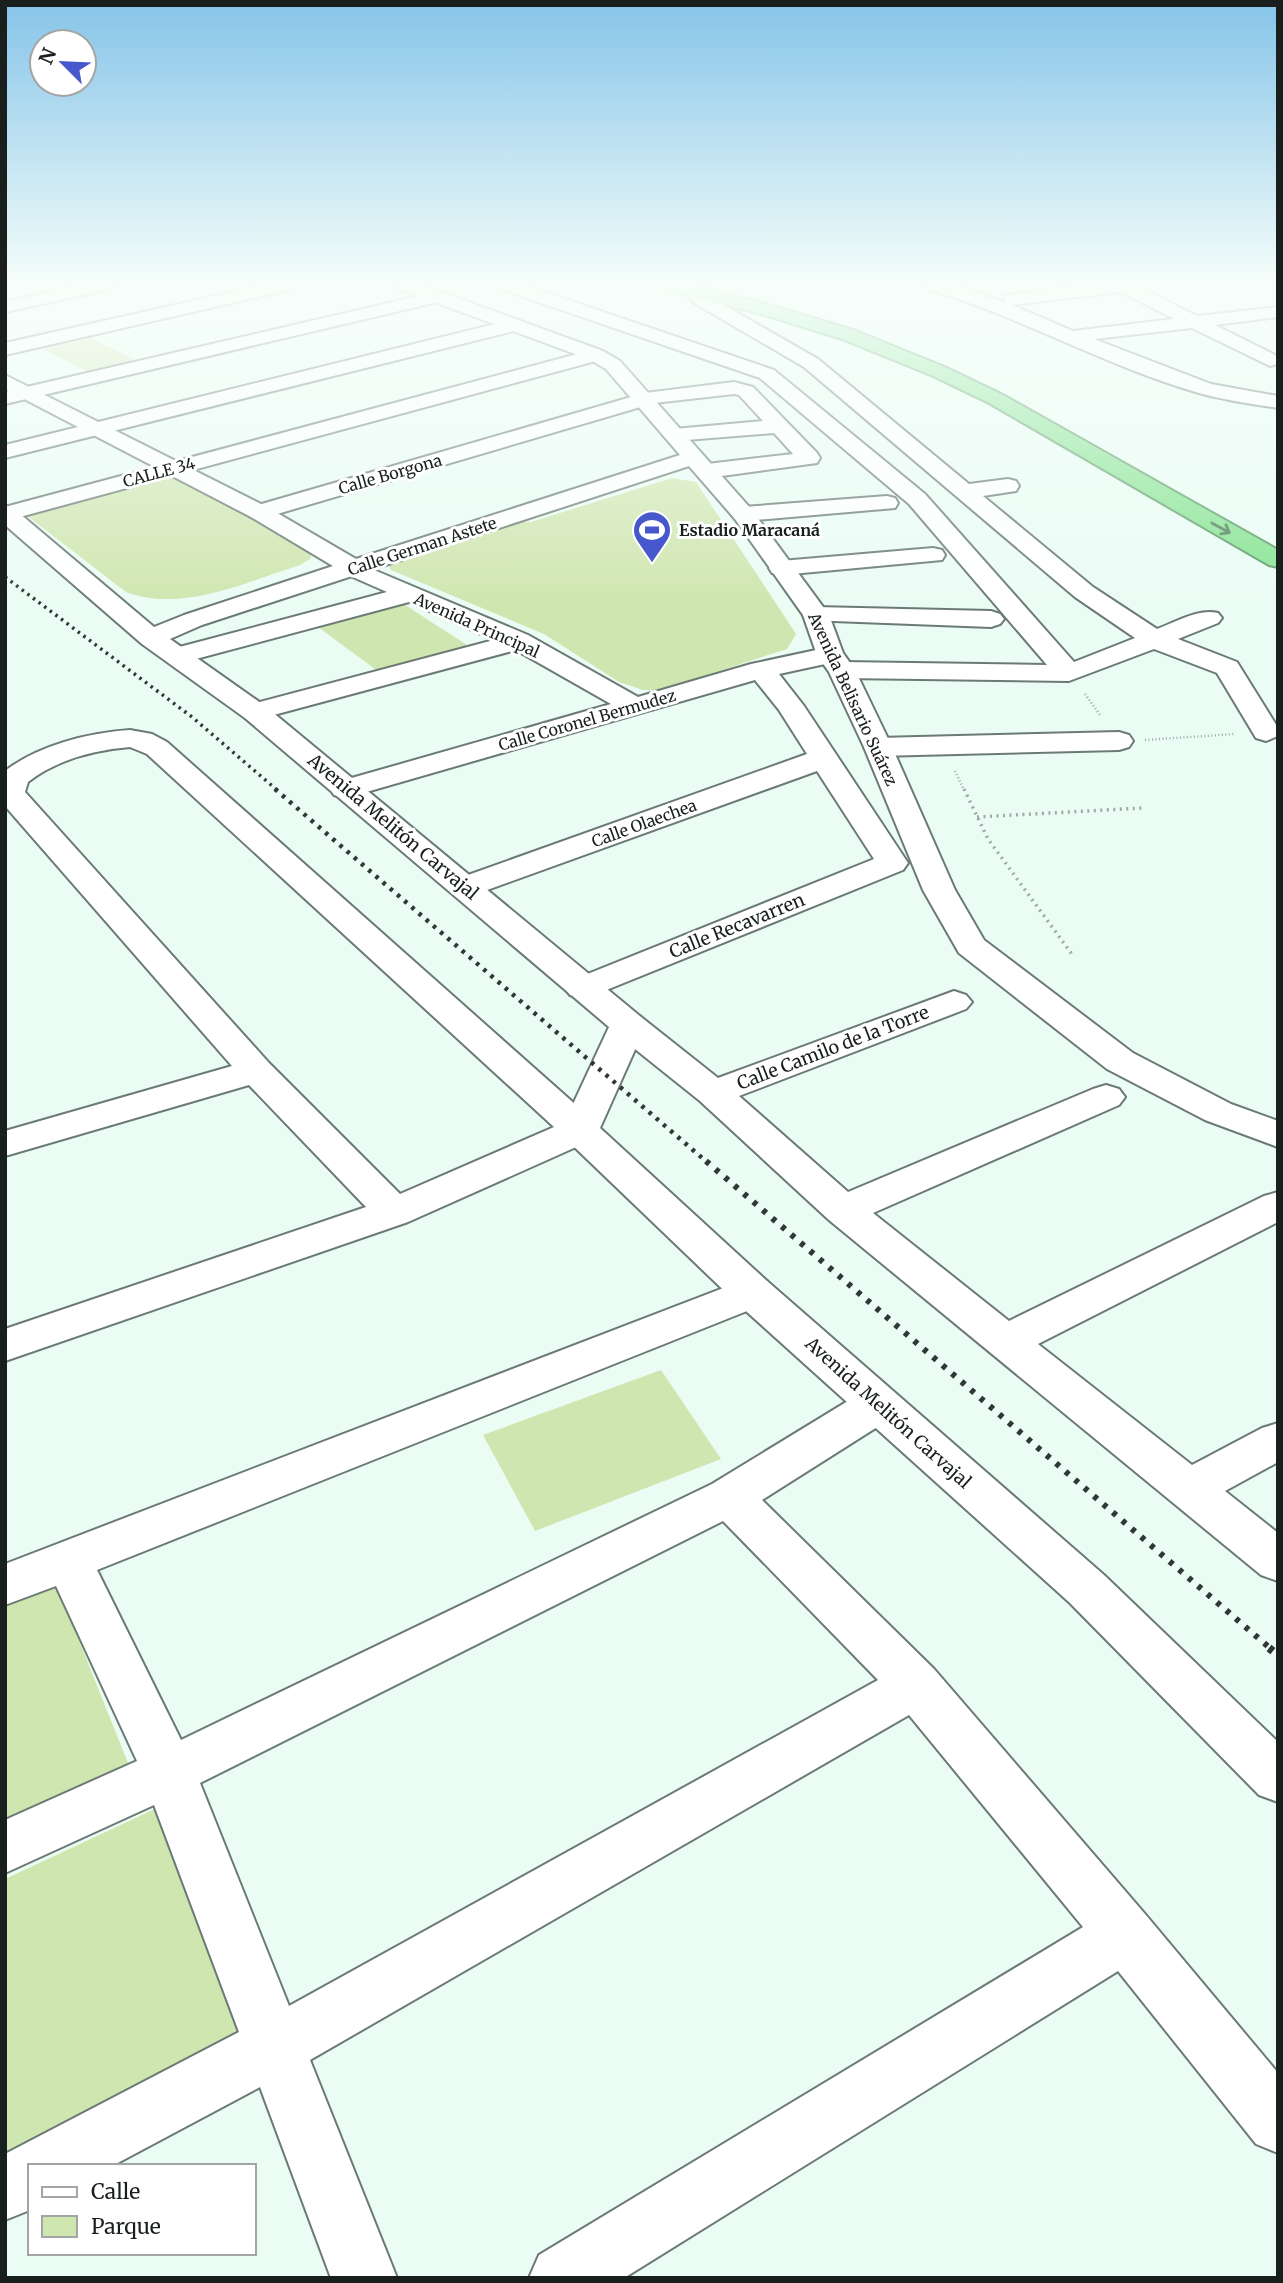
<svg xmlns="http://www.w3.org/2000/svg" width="1283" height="2283" viewBox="0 0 1283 2283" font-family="Merriweather,serif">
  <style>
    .green { fill: #d0e6b0 }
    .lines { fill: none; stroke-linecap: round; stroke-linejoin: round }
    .street-casing { stroke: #6b7a74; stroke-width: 4 }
    .secondary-casing { stroke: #6b7a74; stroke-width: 4 }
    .highway-casing { stroke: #619e6a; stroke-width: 4 }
    .path-far1 { stroke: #9daaa5; stroke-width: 2.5; stroke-dasharray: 1 2.5; stroke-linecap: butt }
    .path { stroke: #9daaa5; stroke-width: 3.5; stroke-dasharray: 2 4.5; stroke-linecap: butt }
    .street { fill: #fff; fill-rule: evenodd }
    .secondary { fill: #fff; fill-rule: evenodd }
    .highway { fill: #88e393; fill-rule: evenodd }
    .rail-far3 { stroke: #303735; stroke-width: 3.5; stroke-dasharray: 2.5 4.5; stroke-linecap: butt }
    .rail-far2 { stroke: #303735; stroke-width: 4.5; stroke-dasharray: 3.5 6; stroke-linecap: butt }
    .rail-far1 { stroke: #303735; stroke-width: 6; stroke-dasharray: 4.5 8; stroke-linecap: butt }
    .rail { stroke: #303735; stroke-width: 8; stroke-dasharray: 5 10; stroke-linecap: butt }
    .oneway { stroke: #508158 }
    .labels { text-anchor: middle; stroke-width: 6; stroke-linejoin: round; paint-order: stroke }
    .far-street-label { font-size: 16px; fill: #191f1d; stroke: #fff }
    .far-poi-label { font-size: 16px; font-weight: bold; fill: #191f1d; stroke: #fff; text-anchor: start }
    .street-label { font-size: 18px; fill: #191f1d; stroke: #fff }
  </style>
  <rect width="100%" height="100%" fill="#ebfcf5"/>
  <g class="green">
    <path d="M91,338L137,361L88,372L43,349Z"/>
    <path d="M168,473L312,552L310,559L300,565C246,582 182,613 126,592L26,515Z"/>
    <path d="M672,478L696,482L796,634L787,649L660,690H643L619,682L544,634L391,570L389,567L394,563L520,522H531Z"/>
    <path d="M399,601L473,649L383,675L314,624Z"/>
    <path d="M661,1370L721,1459L535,1531L483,1435Z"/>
    <path d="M56,1583L132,1773L5,1829V1603Z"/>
    <path d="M159,1807L248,2034L5,2158V1879Z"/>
  </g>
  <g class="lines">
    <defs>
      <g id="street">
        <path d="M81,285H116L107,290L5,312V302Z"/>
        <path d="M264,285H298L289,290L5,355V343Z"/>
        <path d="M497,285H524L774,370L925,494L1074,662L1135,638L1075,597L804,367L696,304L687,295L692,288H704L708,296L818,359L969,484L1008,479L1016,481L1019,486L1016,491L983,496L1093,587L1157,629C1176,622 1199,608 1218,613L1222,618L1218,623L1178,639L1237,662L1278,728V736L1266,741L1256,738L1217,673L1154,649L1069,681L842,678L832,676L829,670L832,664L842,662L1047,665L909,504L760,378L500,289Z"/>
        <path d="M925,285H954L1003,302L1005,296L1011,295L1087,285H1143L1141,288L1197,316L1278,307V317L1215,325L1277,356V364L1270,366L1192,328L1094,339L1211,384L1278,396V408C1251,404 1224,400 1199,393C1106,366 1021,317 928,289ZM1121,292L1174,319L1073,331L1012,305Z"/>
        <path d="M436,292L445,297L442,301L5,404V392Z"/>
        <path d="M515,319L524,325L522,329L5,458V445Z"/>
        <path d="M596,349L606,355L603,359L5,521V507Z"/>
        <path d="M734,382L753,387L817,453L820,458L817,463L707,478L699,476L696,471L699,466L707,464L793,454L774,433L674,441L667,439L663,435L667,431L674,429L763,421L739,395L734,394L654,403L267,517H251L247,512L251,507L645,393Z"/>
        <path d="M887,496L895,498L898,503L895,508L743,521L735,519L731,514L735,509L743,507Z"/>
        <path d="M933,548L942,550L945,555L942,560L781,575L772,573L769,568L772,563L781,561Z"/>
        <path d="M355,562L528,635L638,697L751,664L830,647L839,649L843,655L839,661L779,674L804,706L908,863L903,870L594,995L582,998L570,995L565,988L570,981L874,859L817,771L476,894L465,897L454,894L449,887L454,880L807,754L779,710L755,680L356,795L345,798L334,795L330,789L334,783L611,704L516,650L255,720L245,718L241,712L245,706L494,640L409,602L177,664L168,662L164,656L168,650L387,592L346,574L343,569L346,564Z"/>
        <path d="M816,607L991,611L1000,614L1004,619L1000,624L991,627L807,620L803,615L807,610Z"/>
        <path d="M130,730L152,734L167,742L594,1121L599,1130L594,1139L408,1222L5,1361V1329L366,1207L249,1085L5,1156V1131L232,1066L5,806V771C39,745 88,733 130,730ZM130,747L147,754L554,1127L400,1194L269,1063L25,792L28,782C56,760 94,750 130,747Z"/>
        <path d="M1119,732L1129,735L1133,741L1129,747L1119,750L878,756L868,753L864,747L868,741L878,738Z"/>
        <path d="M954,991L966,995L972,1002L966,1009L739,1096L848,1192L1093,1089L1106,1085L1119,1089L1125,1097L1119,1105L873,1213L1009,1321L1264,1196L1278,1192V1222L1038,1344L1192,1465L1262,1428L1278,1423V1462L1225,1491L1278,1533V1581L1261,1575L829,1220L700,1101L615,1033L610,1025L615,1017L628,1014L641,1017L718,1078Z"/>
        <path d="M752,1277L767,1281L773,1292L767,1303L97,1570L181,1740L712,1484L861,1393L877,1388L893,1393L899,1405L893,1417L762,1500L934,1669L1145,1914L1278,2073V2153L1256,2144L1118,1971L624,2278H529L539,2255L1083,1927L909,1715L310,2060L397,2278H331L260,2087L112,2166H30V2210L5,2220V2154L239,2032L154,1805L5,1873V1820L137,1761L56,1586L5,1605V1564ZM723,1521L878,1680L289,2006L200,1783Z"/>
      </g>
      <path id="secondary" d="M396,285H422L603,351L620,361L751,509L829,615L843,653L855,670L892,747L955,890L984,940L1133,1053L1231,1104L1278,1121V1147L1205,1120L1107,1069L959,953L923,890L864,747L829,672L817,655L803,615L735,519L689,466L202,625L170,639L265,706L641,1017L646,1025L600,1128L767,1281L1104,1575L1278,1742V1802L1259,1795L1070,1603L737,1303L566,1139L561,1130L609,1027L245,718L142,644L5,525V506L13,508L154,627L184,615L333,566L251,517L5,389V375L267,507L356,559L680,455L606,369L589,359L399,289Z"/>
      <path id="highway" d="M659,285H691L777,307L856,331L947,368L1003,395L1278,550V567L1269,565L989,403L933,376L842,339L765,315L662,289Z"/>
    </defs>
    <use href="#street" class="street-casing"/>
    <use href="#secondary" class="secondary-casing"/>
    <use href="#highway" class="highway-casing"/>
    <g class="path-far1">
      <path d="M1085,694L1100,715"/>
      <path d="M1145,740L1234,734"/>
      <path d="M955,771L964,790"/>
    </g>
    <g class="path">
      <path d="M964,789L988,839L1074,957"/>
      <path d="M977,817L1142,808"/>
    </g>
    <use href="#street" class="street"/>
    <use href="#secondary" class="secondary"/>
    <use href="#highway" class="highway"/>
    <path class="rail-far3" d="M5,577L192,717L277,790"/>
    <path class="rail-far2" d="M275,789L708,1163"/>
    <path class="rail-far1" d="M706,1161L1271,1649"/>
    <path class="rail" d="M1269,1648L1278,1655"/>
  </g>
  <defs><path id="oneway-shaft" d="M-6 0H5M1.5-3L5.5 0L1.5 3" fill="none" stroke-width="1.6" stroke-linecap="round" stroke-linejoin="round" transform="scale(1.75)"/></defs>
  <use class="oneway" href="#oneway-shaft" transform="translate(1221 528) rotate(29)"/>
  <linearGradient id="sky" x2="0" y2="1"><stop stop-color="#85c4e9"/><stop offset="0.47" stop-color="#f6fefa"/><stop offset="1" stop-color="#f6fefa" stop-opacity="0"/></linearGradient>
  <rect width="1283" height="605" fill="url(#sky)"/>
  <defs>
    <symbol id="stadium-pin" viewBox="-11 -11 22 30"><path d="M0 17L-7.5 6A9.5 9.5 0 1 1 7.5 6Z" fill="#4757cc" stroke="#fff"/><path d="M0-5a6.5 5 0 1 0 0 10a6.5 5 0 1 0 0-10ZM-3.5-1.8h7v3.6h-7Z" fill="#fff"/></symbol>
  </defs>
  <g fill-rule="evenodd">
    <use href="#stadium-pin" x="630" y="508" width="44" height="60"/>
  </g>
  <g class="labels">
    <g class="far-street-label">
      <text transform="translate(159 472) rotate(-15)" y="6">CALLE 34</text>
      <text transform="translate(390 474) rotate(-16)" y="6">Calle Borgona</text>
      <text transform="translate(422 546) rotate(-18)" y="6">Calle German Astete</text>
      <text transform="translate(477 625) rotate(24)" y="6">Avenida Principal</text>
      <text transform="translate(853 699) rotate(65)" y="6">Avenida Belisario Suárez</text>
      <text transform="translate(587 720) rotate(-16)" y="6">Calle Coronel Bermudez</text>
      <text transform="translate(644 823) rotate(-20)" y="6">Calle Olaechea</text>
    </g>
    <g class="far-poi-label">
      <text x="679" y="536">Estadio Maracaná</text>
    </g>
    <g class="street-label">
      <text transform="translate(393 827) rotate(40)" y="6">Avenida Melitón Carvajal</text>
      <text transform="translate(737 926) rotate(-22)" y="6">Calle Recavarren</text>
      <text transform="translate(833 1048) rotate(-21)" y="6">Calle Camilo de la Torre</text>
      <text transform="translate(888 1413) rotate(42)" y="6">Avenida Melitón Carvajal</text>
    </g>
  </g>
  <rect width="1283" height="2283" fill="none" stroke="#191f1d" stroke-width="14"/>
  <rect x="28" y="2164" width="228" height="91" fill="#ffffff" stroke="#a3a5a5" stroke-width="2"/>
  <rect x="42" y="2187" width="35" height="10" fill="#ffffff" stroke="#a3a5a5" stroke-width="2"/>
  <text x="91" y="2199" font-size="21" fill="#191f1d">Calle</text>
  <rect x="42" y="2216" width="35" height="21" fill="#d0e6b0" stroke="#a3a5a5" stroke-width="2"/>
  <text x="91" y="2234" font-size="21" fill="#191f1d">Parque</text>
  <g transform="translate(63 63) rotate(294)"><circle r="33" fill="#ffffff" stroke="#a3a5a5" stroke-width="2"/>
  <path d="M0-5L12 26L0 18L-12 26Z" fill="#4757cc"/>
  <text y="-10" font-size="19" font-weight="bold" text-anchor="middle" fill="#191f1d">N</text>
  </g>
</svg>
